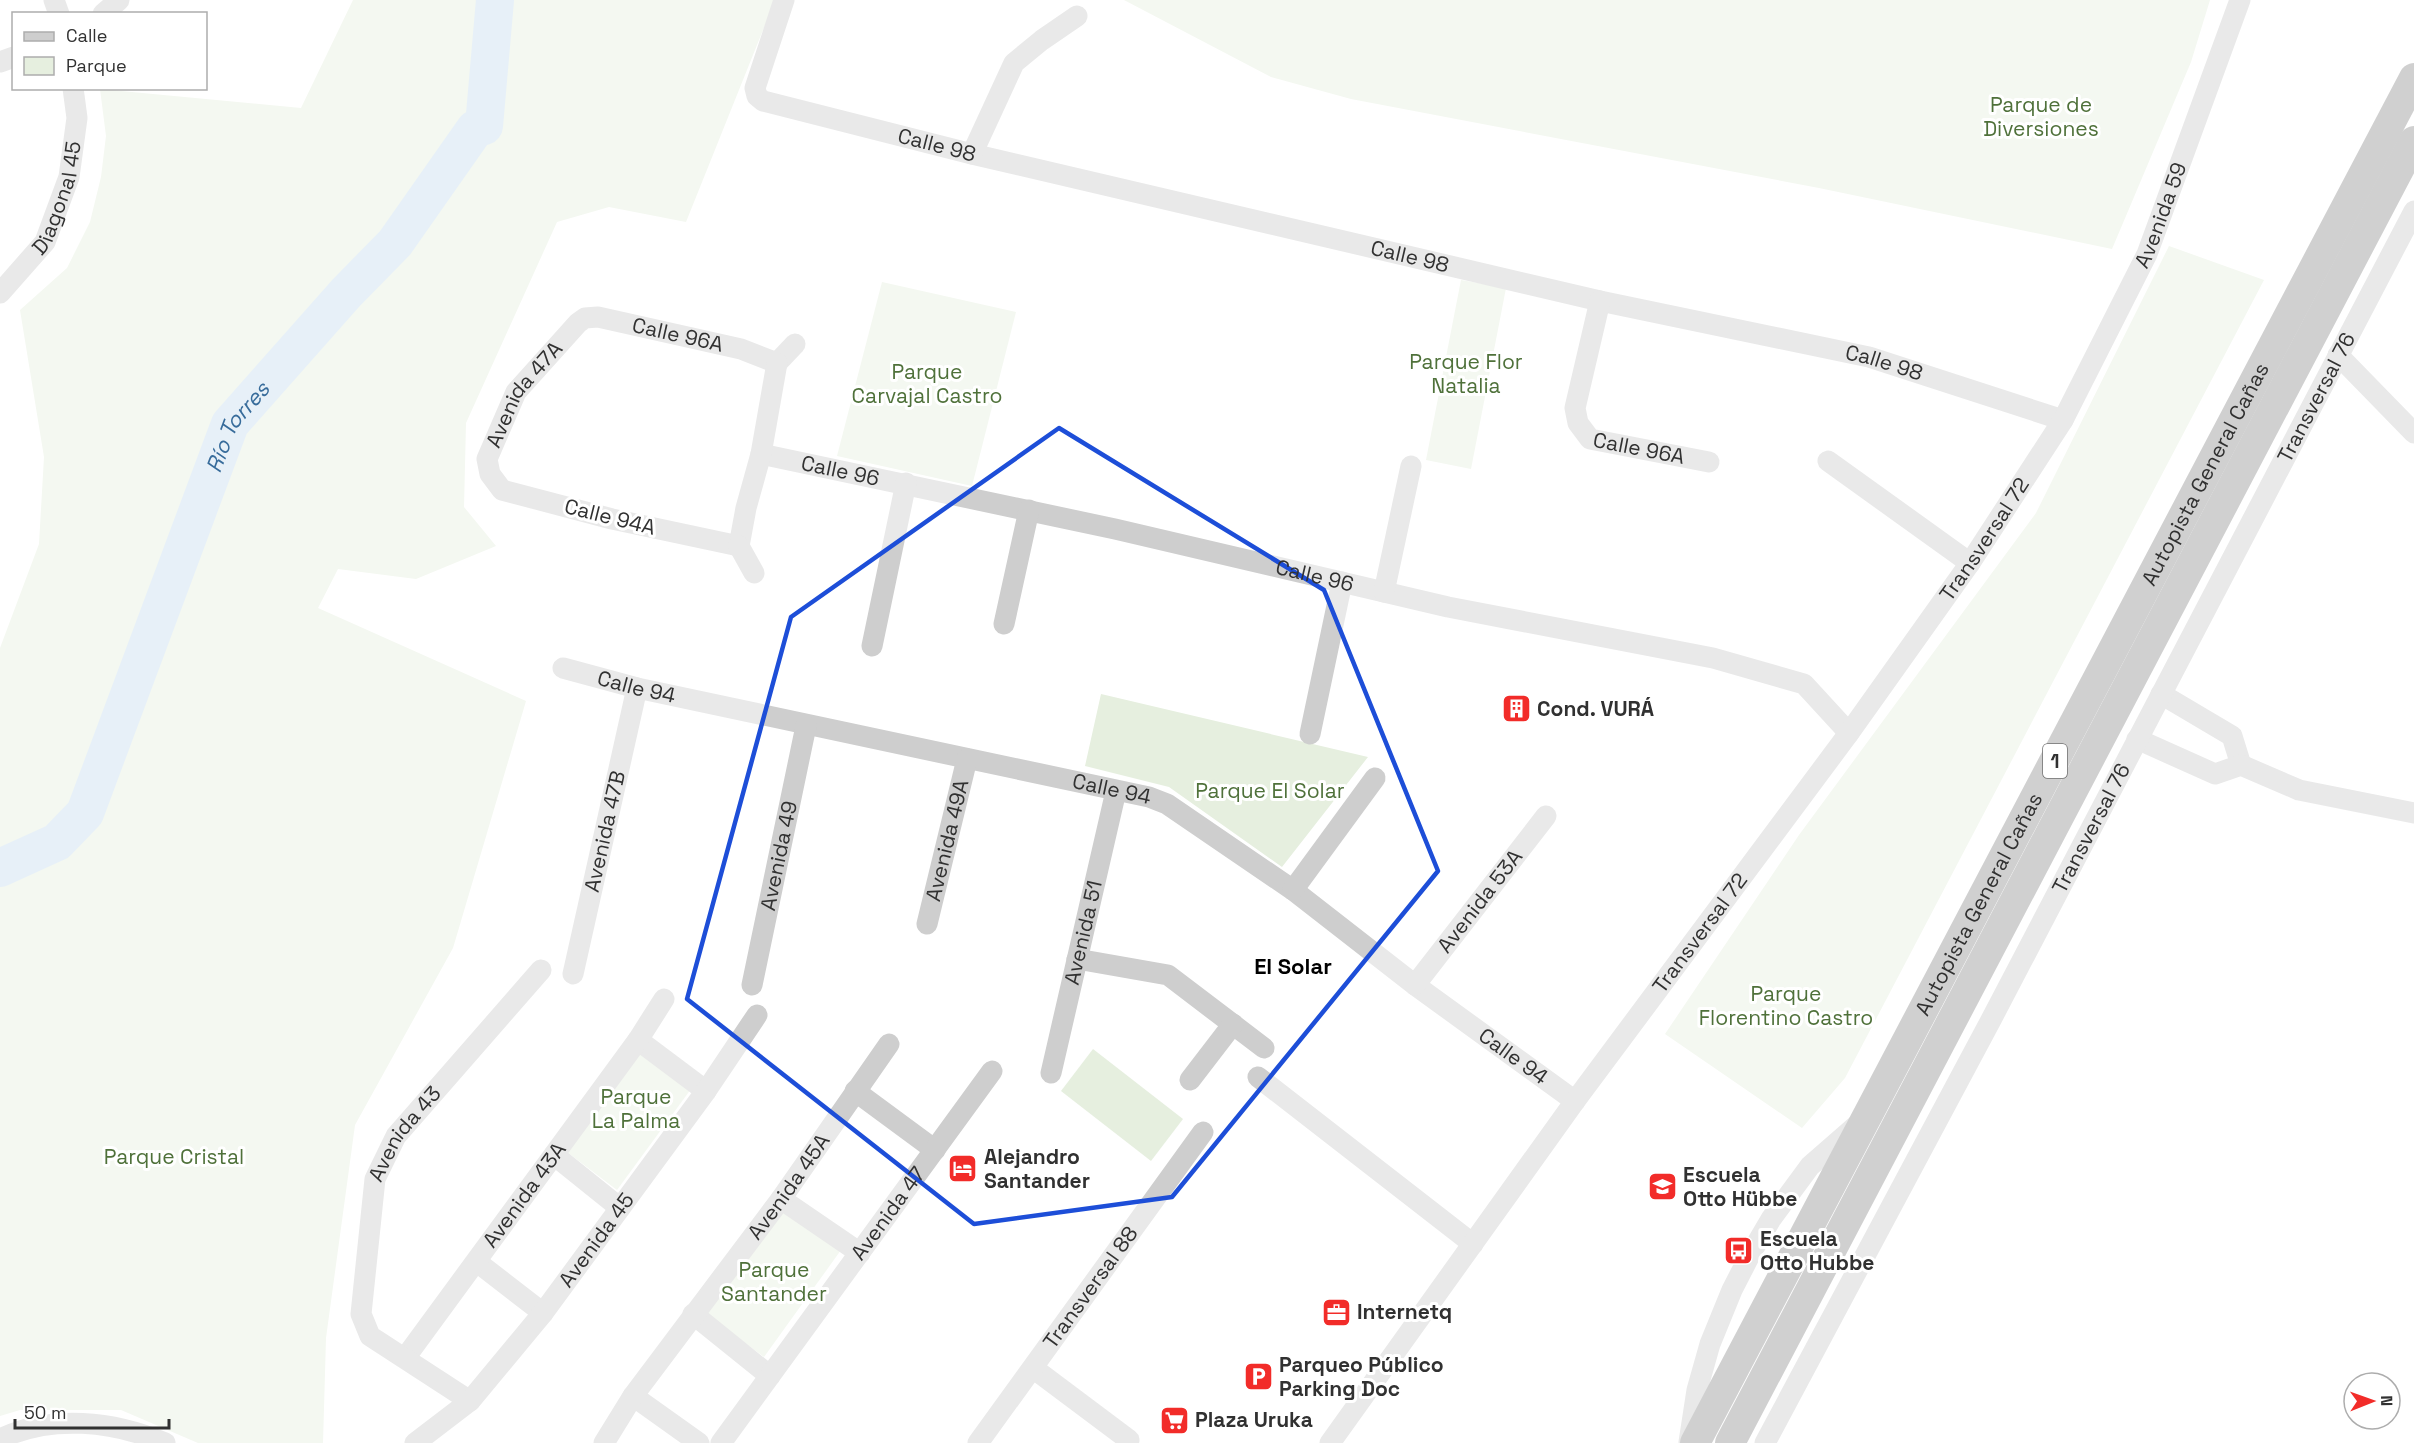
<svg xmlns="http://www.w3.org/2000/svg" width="2414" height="1443" viewBox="0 0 2414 1443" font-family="'Space Grotesk',sans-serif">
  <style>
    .green { fill: #e6efdf }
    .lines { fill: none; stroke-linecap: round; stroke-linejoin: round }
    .river { stroke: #cadef0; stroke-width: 38 }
    .minor { stroke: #cecece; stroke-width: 21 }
    .highway { stroke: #989898; stroke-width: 30 }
    .marked { fill: none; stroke: #1d4ed8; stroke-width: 4.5; stroke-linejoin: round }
    .labels { text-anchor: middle; stroke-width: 6; stroke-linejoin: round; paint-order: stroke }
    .shield { fill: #fff; stroke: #6f6f6f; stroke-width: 1.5 }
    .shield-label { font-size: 20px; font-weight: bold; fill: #313131 }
    .park-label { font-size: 21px; fill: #4f713a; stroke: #fff }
    .street-label { font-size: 21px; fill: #313131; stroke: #fff }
    .poi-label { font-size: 21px; font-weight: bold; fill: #313131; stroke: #fff; text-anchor: start }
    .water-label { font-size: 22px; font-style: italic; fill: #386c9b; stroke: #fff }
    .neighbourhood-label { font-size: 22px; font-weight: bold; fill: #000; stroke: #fff }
  </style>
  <rect width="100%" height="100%" fill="#fff"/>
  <g class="green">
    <path d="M353,0H775L686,222L609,207L557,222L466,423L464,507L496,546L416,579L338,569L318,608L526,701L453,948L355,1125L326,1338L323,1443H198L121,1410H20L0,1416V648L39,544L44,457L20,310L67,268L90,222L101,177L106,136L100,89L301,108Z"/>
    <path d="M1124,0H2210L2191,62L2112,249L1819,188L1351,99L1271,77Z"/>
    <path d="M2169,246L2264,280L1845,1078L1802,1128L1665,1034L1799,835L2036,513Z"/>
    <path d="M1461,280L1506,288L1471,469L1426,460Z"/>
    <path d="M882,282L1016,312L972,486L837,456Z"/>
    <path d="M1101,694L1368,757L1282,867L1169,787L1085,766Z"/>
    <path d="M640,1049L691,1089L617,1190L567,1152Z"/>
    <path d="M1093,1049L1183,1119L1151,1161L1061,1091Z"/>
    <path d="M783,1207L841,1250L764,1357L706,1314Z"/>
  </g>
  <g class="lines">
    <path class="river" id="s1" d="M0,868L57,842L85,813L230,424L346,293L395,243L475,129L484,126L495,0"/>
    <g class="minor">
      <path d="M54,0L59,14"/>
      <path id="s2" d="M784,0L755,88L757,96L763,101L972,154L1600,301L1869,357L2063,420"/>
      <path d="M103,14L119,0"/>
      <path d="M0,62L14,57"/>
      <path d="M972,154L1014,63L1042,40L1077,16"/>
      <path id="s3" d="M0,293L45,242L69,177L77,118L73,88"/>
      <path id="s4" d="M1600,301L1575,408L1578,423L1590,439L1709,462"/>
      <path d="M2338,355L2414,433"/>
      <path d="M777,363L795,344"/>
      <path id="s5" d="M761,454L1115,529L1448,607L1713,658L1804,684L1849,733"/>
      <path d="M1828,461L1970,563"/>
      <path id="s6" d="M739,546L612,519L502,490L490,474L487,459L516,392L578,323L585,318L598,317L741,349L777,363"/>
      <path d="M739,546L746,508L761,454L777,363"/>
      <path d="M739,546L754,573"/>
      <path d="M1384,592L1411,466"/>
      <path d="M1004,624L1029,510"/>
      <path d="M872,646L906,483"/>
      <path id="s7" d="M563,668L637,688L1149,797L1167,804L1293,890L1415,985L1575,1101"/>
      <path d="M2161,694L2232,736L2241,765"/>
      <path d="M1310,734L1342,582"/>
      <path d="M2137,739L2215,774L2241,765L2299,790L2414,813"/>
      <path d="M1293,890L1375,778"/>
      <path id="s8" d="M927,924L967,759"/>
      <path d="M1077,959L1168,975L1264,1048"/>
      <path id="s9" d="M573,974L637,688"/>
      <path id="s10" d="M752,985L806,726"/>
      <path id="s11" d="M1415,985L1546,816"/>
      <path d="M638,1040L706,1091"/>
      <path id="s12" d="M1051,1073L1116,791"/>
      <path d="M1258,1077L1473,1244"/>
      <path d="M1190,1080L1233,1024"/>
      <path d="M855,1091L935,1150"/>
      <path d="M554,1155L620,1208"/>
      <path d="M781,1199L860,1253"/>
      <path d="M477,1262L543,1313"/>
      <path d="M693,1314L770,1376"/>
      <path id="s13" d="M405,1358L638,1040L664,999"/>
      <path d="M1033,1368L1129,1440"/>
      <path d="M633,1396L699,1443"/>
      <path id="s14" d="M470,1401L370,1336L361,1314L375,1179L396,1136L541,970"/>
      <path d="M0,1439C51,1414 114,1421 165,1443"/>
      <path d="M1689,1442L1697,1390L1710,1344L1732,1290L1751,1253L1771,1219L1810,1166L1857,1125"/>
      <path id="s15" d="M415,1443L470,1401L543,1313L706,1091L757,1015"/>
      <path id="s16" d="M604,1443L633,1396L781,1199L889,1044"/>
      <path id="s17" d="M721,1443L992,1071"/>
      <path id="s18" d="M978,1443L1203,1132"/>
      <path id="s19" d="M1330,1443L1575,1101L1849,733L1970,563L2063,420L2147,254L2240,0"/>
      <path id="s20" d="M1765,1443L1992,1018L2414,211"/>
    </g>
    <g class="highway">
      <path id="s21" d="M1695,1443L2414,78"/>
      <path d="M1730,1443L2414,141"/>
    </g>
  </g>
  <path d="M0 0H2414V1443H0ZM1059,428L1324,590L1438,871L1172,1197L974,1224L687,999L791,617Z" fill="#fff" fill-opacity=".55" fill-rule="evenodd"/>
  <path class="marked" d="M1059,428L1324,590L1438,871L1172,1197L974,1224L687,999L791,617Z"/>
  <defs>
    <symbol id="building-square" viewBox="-11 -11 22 22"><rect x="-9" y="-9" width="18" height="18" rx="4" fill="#f22c29" stroke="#fff"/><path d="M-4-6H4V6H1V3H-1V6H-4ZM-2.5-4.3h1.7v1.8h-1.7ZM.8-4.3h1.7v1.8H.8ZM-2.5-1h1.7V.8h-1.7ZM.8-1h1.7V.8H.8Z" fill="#fff"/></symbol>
    <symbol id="hotel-square" viewBox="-11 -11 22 22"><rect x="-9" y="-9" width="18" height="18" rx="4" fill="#f22c29" stroke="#fff"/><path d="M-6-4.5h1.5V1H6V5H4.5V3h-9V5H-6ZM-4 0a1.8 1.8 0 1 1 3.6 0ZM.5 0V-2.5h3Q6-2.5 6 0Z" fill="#fff"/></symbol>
    <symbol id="school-square" viewBox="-11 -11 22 22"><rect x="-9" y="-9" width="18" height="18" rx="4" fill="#f22c29" stroke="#fff"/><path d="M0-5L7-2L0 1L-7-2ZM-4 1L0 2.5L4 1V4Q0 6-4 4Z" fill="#fff"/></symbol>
    <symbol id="bus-square" viewBox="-11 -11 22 22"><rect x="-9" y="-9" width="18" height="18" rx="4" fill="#f22c29" stroke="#fff"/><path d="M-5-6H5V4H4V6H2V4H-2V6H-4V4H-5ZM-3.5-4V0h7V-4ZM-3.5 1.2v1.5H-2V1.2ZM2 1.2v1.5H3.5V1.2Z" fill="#fff"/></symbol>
    <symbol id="office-square" viewBox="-11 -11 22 22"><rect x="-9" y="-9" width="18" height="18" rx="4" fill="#f22c29" stroke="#fff"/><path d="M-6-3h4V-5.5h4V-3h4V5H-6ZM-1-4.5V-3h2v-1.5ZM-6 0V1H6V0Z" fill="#fff"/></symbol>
    <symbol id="parking-square" viewBox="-11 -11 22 22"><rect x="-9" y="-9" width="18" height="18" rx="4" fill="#f22c29" stroke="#fff"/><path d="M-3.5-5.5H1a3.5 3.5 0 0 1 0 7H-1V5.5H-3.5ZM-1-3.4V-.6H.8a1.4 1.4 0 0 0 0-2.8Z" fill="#fff"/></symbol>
    <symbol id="supermarket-square" viewBox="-11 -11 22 22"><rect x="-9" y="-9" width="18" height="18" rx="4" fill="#f22c29" stroke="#fff"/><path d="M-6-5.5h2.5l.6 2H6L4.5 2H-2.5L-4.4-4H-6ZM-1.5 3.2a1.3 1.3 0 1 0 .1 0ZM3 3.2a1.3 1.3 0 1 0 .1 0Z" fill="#fff"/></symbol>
  </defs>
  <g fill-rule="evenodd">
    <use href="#building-square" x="1500" y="692" width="33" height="33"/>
    <use href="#hotel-square" x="946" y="1152" width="33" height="33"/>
    <use href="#school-square" x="1646" y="1170" width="33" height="33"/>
    <use href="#bus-square" x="1722" y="1234" width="33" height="33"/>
    <use href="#office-square" x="1320" y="1296" width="33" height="33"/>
    <use href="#parking-square" x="1242" y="1360" width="33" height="33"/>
    <use href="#supermarket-square" x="1158" y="1404" width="33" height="33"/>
  </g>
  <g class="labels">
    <rect class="shield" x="2043" y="744" width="24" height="34" rx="4.5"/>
    <g class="shield-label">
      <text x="2055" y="768">1</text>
    </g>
    <g class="park-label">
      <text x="2041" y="112">Parque de<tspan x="2041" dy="24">Diversiones</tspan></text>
      <text x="1466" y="369">Parque Flor<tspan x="1466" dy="24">Natalia</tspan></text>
      <text x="927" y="379">Parque<tspan x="927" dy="24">Carvajal Castro</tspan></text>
      <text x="1270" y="798">Parque El Solar</text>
      <text x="1786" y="1001">Parque<tspan x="1786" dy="24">Florentino Castro</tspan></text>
      <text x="636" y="1104">Parque<tspan x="636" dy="24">La Palma</tspan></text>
      <text x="174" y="1164">Parque Cristal</text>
      <text x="774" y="1277">Parque<tspan x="774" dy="24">Santander</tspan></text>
    </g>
    <g class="street-label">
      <text dy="7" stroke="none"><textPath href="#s2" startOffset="288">Calle 98</textPath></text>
      <text dy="7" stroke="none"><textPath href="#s3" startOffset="114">Diagonal 45</textPath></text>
      <text dy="7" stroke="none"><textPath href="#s19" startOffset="1486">Avenida 59</textPath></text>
      <text dy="7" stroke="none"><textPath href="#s2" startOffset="774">Calle 98</textPath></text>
      <text dy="7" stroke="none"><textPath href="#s6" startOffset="548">Calle 96A</textPath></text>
      <text dy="7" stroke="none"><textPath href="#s2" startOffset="1260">Calle 98</textPath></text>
      <text dy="7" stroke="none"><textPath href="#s6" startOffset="354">Avenida 47A</textPath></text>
      <text dy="7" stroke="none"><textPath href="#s20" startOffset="1182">Transversal 76</textPath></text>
      <text dy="7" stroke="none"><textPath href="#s4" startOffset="195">Calle 96A</textPath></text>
      <text dy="7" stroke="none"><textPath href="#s5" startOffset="81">Calle 96</textPath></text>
      <text dy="7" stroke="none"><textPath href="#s21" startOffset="1095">Autopista General Cañas</textPath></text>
      <text transform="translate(610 517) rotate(14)" y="7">Calle 94A</text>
      <text dy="7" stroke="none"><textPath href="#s19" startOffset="1116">Transversal 72</textPath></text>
      <text dy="7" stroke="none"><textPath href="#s5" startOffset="567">Calle 96</textPath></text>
      <text dy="7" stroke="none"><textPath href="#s7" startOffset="76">Calle 94</textPath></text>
      <text dy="7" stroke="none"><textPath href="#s7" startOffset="562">Calle 94</textPath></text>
      <text dy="7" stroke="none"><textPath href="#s20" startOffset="696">Transversal 76</textPath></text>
      <text dy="7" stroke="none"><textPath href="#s9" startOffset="146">Avenida 47B</textPath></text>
      <text dy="7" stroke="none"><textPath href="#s8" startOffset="86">Avenida 49A</textPath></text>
      <text dy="7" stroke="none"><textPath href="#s10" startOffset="132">Avenida 49</textPath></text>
      <text dy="7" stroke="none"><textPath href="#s11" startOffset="106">Avenida 53A</textPath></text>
      <text dy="7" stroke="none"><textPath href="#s21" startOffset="609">Autopista General Cañas</textPath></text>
      <text dy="7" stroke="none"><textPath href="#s12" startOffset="144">Avenida 51</textPath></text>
      <text dy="7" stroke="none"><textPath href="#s19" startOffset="630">Transversal 72</textPath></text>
      <text dy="7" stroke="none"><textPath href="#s7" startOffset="1048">Calle 94</textPath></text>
      <text dy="7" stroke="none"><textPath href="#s14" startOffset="333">Avenida 43</textPath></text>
      <text dy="7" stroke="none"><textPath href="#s16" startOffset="316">Avenida 45A</textPath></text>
      <text dy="7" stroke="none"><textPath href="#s13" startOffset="202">Avenida 43A</textPath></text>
      <text dy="7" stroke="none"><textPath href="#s17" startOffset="284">Avenida 47</textPath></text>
      <text dy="7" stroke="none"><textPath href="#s15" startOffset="274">Avenida 45</textPath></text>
      <text dy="7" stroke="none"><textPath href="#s18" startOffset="192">Transversal 88</textPath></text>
    </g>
    <g class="poi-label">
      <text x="1537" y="716">Cond. VURÁ</text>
      <text x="984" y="1164">Alejandro<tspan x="984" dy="24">Santander</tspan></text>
      <text x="1683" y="1182">Escuela<tspan x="1683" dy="24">Otto Hübbe</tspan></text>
      <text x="1760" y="1246">Escuela<tspan x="1760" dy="24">Otto Hubbe</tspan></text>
      <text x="1357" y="1319">Internetq</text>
      <text x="1279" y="1372">Parqueo Público<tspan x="1279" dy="24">Parking Doc</tspan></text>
      <text x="1195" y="1427">Plaza Uruka</text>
    </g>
    <g class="water-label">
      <text dy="8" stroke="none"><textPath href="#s1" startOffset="519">Río Torres</textPath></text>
    </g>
    <g class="neighbourhood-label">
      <text x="1293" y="974">El Solar</text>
    </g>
  </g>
  <rect x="12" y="12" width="195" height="78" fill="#ffffff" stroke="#adadad" stroke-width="1.5"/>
  <rect x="24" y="32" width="30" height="9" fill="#cecece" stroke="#adadad" stroke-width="1.5"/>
  <text x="66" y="42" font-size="18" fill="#313131">Calle</text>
  <rect x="24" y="57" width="30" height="18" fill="#e6efdf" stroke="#adadad" stroke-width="1.5"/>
  <text x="66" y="72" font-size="18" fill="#313131">Parque</text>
  <g transform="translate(2372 1401) rotate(89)"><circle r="28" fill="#ffffff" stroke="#adadad" stroke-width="1.5"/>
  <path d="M0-4.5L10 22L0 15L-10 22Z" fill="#f22c29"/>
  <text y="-9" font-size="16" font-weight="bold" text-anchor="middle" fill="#313131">N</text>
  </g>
  <path d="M15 1419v9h154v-9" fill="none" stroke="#313131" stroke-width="3"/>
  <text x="24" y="1419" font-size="18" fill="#313131" stroke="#ffffff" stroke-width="4.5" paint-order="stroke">50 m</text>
</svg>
